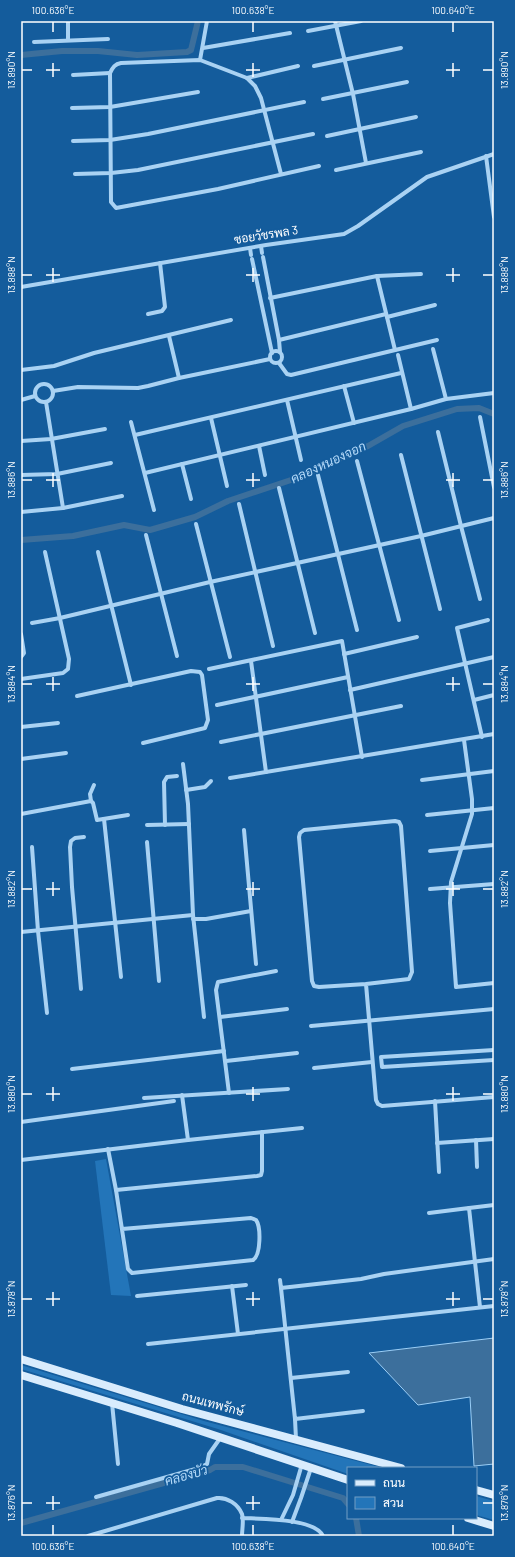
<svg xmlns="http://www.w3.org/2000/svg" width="515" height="1557" viewBox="0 0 515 1557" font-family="Barlow,Sarabun,sans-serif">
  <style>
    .green { fill: #2375b9 }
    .water { fill: #3c6f9c; stroke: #9bcef6 }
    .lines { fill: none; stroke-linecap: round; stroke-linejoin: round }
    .canal { stroke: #3c6f9c; stroke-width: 6 }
    .minor { stroke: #a9d2f3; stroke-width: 4 }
    .secondary { stroke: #d9ecfd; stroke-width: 8 }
    .ticks { fill: none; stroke: #fff; stroke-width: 1.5 }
    .labels { text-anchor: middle; stroke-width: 3.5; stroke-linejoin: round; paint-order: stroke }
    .street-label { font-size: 12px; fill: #fff; stroke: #145c9c }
    .water-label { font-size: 13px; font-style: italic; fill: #b6dbfa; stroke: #145c9c }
    .neatline { fill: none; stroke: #fff; stroke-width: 1.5 }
    .ticks-label { font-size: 10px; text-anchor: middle; fill: #fff }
  </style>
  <rect width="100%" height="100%" fill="#145c9c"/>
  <g class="green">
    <path d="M106,1159L131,1296L111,1295L95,1161Z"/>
    <path d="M21,1365L204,1421L383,1468H348V1474L218,1429L21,1369Z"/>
    <path d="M476,1496L494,1501V1520L476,1515Z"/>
  </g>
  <path class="water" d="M494,1338V1464L474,1466L470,1397L418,1405L369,1353Z"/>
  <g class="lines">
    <g class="canal">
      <path d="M21,55L62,51H98L137,55L187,52L191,50L198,21"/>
      <path d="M21,540L73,536L124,525L150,530L195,517L228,501L303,476L321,467L368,446L403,426L457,409L479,408L494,414"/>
      <path d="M356,1518L359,1536"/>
      <path d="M21,1523L210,1470L215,1467H243L343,1498L348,1504"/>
    </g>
    <g class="minor">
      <path d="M68,21V40"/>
      <path d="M335,21L353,94L366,163"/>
      <path d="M308,31L361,21"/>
      <path d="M34,42L108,39"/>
      <path d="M203,48L290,33"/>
      <path d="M200,60L207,21"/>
      <path d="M314,66L401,48"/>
      <path d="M73,75L110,73"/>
      <path d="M247,78L298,66"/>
      <path d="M323,99L407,82"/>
      <path d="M72,108L110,107L198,92"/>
      <path d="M327,136L416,117"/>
      <path d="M73,141L110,140L148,134L304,102"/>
      <path d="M486,156L494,217"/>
      <path d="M336,170L421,152"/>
      <path d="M75,174L111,173L138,170L313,134"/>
      <path d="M281,174L261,98L255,86L247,78L200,60L121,63C115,64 113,67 110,73L111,202L116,208L218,189L319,166"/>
      <path d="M261,246L262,253"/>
      <path d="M250,248L251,255"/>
      <path d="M263,257L279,340L280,352"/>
      <path d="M252,259L272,353"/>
      <path d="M377,276L395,350"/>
      <path d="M21,287L266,245L344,234L358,226L427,177L494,154"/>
      <path d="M270,298L377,276L421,274"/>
      <path d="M148,314L162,311L165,307L160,263"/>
      <path d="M387,317L435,305"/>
      <path d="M169,336L179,378"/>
      <path d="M279,340L386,314"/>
      <path d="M433,349L446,399"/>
      <circle cx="276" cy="357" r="6"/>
      <path d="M398,355L411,409"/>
      <path d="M279,363L287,374L291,375L437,340"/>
      <path d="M21,370L54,366L94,353L231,320"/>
      <circle cx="44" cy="393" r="9"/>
      <path d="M344,386L354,423"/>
      <path d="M53,391L78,387L138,388L148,386L179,378L270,359"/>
      <path d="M21,400L35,396"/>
      <path d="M287,400L301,460"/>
      <path d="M46,402L63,508"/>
      <path d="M480,417L494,487"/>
      <path d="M211,418L227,486"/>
      <path d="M131,422L154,510"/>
      <path d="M438,432L461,526L480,599"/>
      <path d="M135,435L401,373"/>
      <path d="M21,441L51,439L105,429"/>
      <path d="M259,446L265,475"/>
      <path d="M401,455L440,609"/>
      <path d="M357,461L399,620"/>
      <path d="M182,464L191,499"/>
      <path d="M145,473L411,409L446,399L494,393"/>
      <path d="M21,475L57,474L111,463"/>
      <path d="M318,475L357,630"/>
      <path d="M279,488L315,633"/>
      <path d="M239,504L273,646"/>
      <path d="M21,512L63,508L122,496"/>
      <path d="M196,524L230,657"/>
      <path d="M146,535L177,656"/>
      <path d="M98,552L131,685"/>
      <path d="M32,623L60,618L210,582L421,536L494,518"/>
      <path d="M21,634L24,653L21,657"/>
      <path d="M344,654L417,637"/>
      <path d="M251,661L266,772"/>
      <path d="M209,669L342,641L362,757"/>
      <path d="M21,679L63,673L68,669L69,659L45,552"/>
      <path d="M350,690L494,657"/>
      <path d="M77,696L191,671L200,672L202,675L208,720L205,728L143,743"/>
      <path d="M474,700L494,695"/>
      <path d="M217,705L348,677"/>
      <path d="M21,727L58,723"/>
      <path d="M482,737L457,628L488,620"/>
      <path d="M464,740L472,799V814L451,882L450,903L456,987L494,983"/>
      <path d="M221,742L401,706"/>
      <path d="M21,759L66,753"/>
      <path d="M183,764L188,804L193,915L204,1017"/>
      <path d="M230,778L494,734"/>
      <path d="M422,780L494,771"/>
      <path d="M186,790L205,787L211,781"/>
      <path d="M91,801L90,794L94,785"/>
      <path d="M21,814L91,801L93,803L97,820L128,815"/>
      <path d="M427,815L494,808"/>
      <path d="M104,819L121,977"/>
      <path d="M147,825L189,824"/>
      <path d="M165,825L164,782L167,777L177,776"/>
      <path d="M244,830L256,964"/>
      <path d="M147,842L159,981"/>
      <path d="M32,847L38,931L47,1013"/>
      <path d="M430,851L494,845"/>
      <path d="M430,889L494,884"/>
      <path d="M193,919H206L251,911"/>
      <path d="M21,932L193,915"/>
      <path d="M366,984L319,987L314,986L312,981L299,837L300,833L304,830L395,821L399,822L401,826L412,972L409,979L366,984L376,1100L378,1104L382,1106L494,1097"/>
      <path d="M81,989L72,887L70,847L71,841L75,838L84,837"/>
      <path d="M220,1017L287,1009"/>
      <path d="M311,1026L494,1009"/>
      <path d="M494,1050L381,1057L382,1067L494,1060"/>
      <path d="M226,1061L297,1053"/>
      <path d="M314,1068L372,1062"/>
      <path d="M72,1069L224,1051"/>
      <path d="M229,1093L216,990L218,982L276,971"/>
      <path d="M182,1095L188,1140"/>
      <path d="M144,1098L288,1089"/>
      <path d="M435,1101L439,1172"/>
      <path d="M21,1122L174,1101"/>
      <path d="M476,1140L477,1167"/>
      <path d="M437,1143L494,1139"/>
      <path d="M108,1149L116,1190L128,1269L132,1273L253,1260C261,1255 261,1227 256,1220L251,1218L122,1229"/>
      <path d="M21,1160L188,1140L302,1128"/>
      <path d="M116,1190L257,1176L261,1175L262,1171V1132"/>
      <path d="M469,1208L494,1205"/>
      <path d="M429,1213L469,1208L480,1307"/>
      <path d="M280,1280L281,1288L361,1279L384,1274L494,1259"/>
      <path d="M232,1286L238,1334"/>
      <path d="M281,1288L295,1419L363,1411"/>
      <path d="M137,1296L246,1285"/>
      <path d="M148,1344L494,1306"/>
      <path d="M291,1378L348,1372"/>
      <path d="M112,1403L118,1464"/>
      <path d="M295,1419L296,1439"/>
      <path d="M96,1497L199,1468L207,1464L209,1454L221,1437"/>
      <path d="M242,1518C260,1519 315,1518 323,1536"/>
      <path d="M281,1520L293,1495L302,1464"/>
      <path d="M292,1522L301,1498L311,1468"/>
      <path d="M88,1536L217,1498C227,1497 238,1504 242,1514C244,1520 242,1529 242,1536"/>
    </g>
    <g class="secondary">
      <path d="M21,1359L182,1409L401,1468"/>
      <path d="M21,1375L177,1423L348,1480"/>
      <path d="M476,1490L494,1495"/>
      <path d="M468,1518L494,1526"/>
    </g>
  </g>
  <path class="ticks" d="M53,22V32M253,22V32M453,22V32M53,63V77M253,63V77M453,63V77M22,70H32M46,70H60M246,70H260M446,70H460M483,70H493M53,268V282M253,268V282M453,268V282M22,275H32M46,275H60M246,275H260M446,275H460M483,275H493M53,473V487M253,473V487M453,473V487M22,480H32M46,480H60M246,480H260M446,480H460M483,480H493M53,677V691M253,677V691M453,677V691M22,684H32M46,684H60M246,684H260M446,684H460M483,684H493M53,882V896M253,882V896M453,882V896M22,889H32M46,889H60M246,889H260M446,889H460M483,889H493M53,1087V1101M253,1087V1101M453,1087V1101M22,1094H32M46,1094H60M246,1094H260M446,1094H460M483,1094H493M53,1292V1306M253,1292V1306M453,1292V1306M22,1299H32M46,1299H60M246,1299H260M446,1299H460M483,1299H493M53,1496V1510M253,1496V1510M22,1503H32M46,1503H60M246,1503H260M483,1503H493M53,1525V1535M253,1525V1535M453,1525V1535"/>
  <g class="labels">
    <g class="street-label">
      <text transform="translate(266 235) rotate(-9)" y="4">ซอยวัชรพล 3</text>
      <text transform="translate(213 1404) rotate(15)" y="4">ถนนเทพรักษ์</text>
    </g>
    <g class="water-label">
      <text transform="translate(328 462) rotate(-25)" y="5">คลองหนองจอก</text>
      <text transform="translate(186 1475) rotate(-16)" y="5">คลองบัว</text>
    </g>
  </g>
  <rect width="515" height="1557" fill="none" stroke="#145c9c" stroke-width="44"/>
  <rect x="347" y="1467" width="130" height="52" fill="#145c9c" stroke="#729dc4"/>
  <rect x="355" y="1480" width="20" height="6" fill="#d9ecfd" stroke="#729dc4"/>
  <text x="383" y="1487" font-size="12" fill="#ffffff">ถนน</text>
  <rect x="355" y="1497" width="20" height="12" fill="#2375b9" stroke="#729dc4"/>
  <text x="383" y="1507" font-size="12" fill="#ffffff">สวน</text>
  <rect x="22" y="22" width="471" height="1513" class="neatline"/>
  <g class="ticks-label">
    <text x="53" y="14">100.636°E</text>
    <text x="253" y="14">100.638°E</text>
    <text x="453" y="14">100.640°E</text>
    <text transform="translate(11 70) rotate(-90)" y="4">13.890°N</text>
    <text transform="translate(504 70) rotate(-90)" y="4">13.890°N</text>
    <text transform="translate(11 275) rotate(-90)" y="4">13.888°N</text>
    <text transform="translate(504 275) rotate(-90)" y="4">13.888°N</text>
    <text transform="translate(11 480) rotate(-90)" y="4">13.886°N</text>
    <text transform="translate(504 480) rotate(-90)" y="4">13.886°N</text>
    <text transform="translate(11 684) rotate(-90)" y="4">13.884°N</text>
    <text transform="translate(504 684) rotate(-90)" y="4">13.884°N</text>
    <text transform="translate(11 889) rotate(-90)" y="4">13.882°N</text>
    <text transform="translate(504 889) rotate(-90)" y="4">13.882°N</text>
    <text transform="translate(11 1094) rotate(-90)" y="4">13.880°N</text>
    <text transform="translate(504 1094) rotate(-90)" y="4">13.880°N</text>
    <text transform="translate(11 1299) rotate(-90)" y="4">13.878°N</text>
    <text transform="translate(504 1299) rotate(-90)" y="4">13.878°N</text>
    <text transform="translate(11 1503) rotate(-90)" y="4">13.876°N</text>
    <text transform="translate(504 1503) rotate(-90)" y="4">13.876°N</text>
    <text x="53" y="1550">100.636°E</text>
    <text x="253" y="1550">100.638°E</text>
    <text x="453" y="1550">100.640°E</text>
  </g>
</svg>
